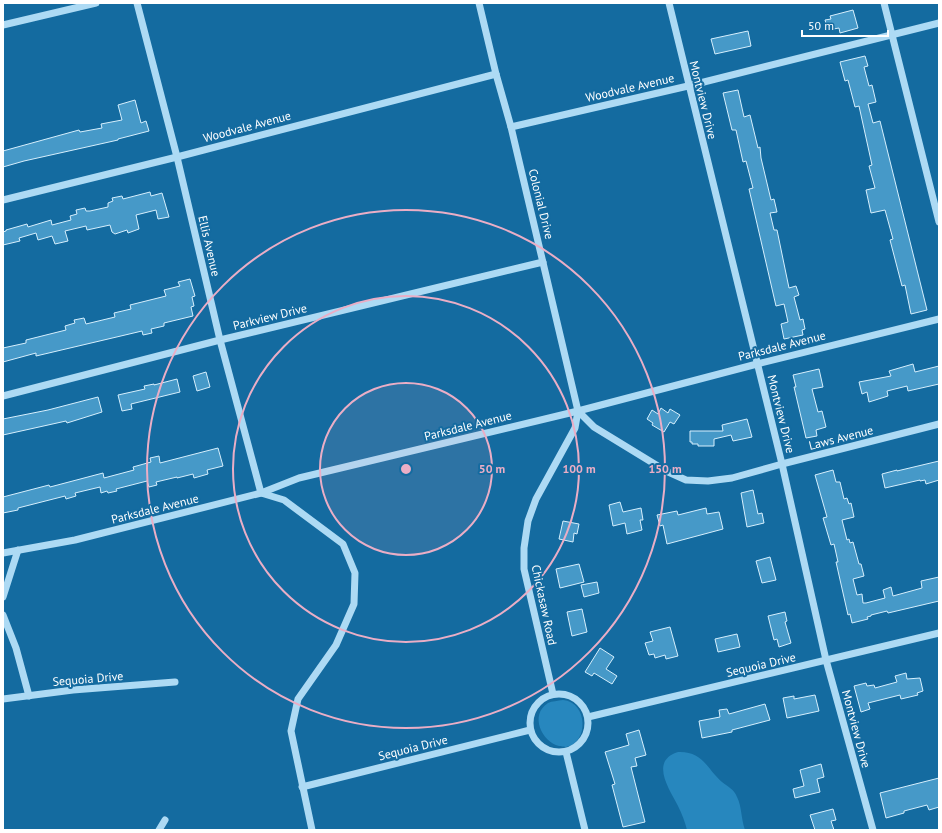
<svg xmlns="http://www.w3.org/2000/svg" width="942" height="833" viewBox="0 0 942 833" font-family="'PT Sans',sans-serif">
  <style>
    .green { fill: #2787be }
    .building { fill: #4699c8; stroke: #d6effd }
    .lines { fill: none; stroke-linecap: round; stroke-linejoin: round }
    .minor { stroke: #addaf4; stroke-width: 7 }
    .ring { fill: none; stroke: #eaaec6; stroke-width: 2 }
    .labels { text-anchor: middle; stroke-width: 4; stroke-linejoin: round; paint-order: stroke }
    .street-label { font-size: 12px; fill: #fff; stroke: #146ba0 }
    .centre { fill: #eaaec6; stroke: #146ba0; stroke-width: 2 }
    .ring-label { font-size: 12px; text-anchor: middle; font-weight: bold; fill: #eaaec6; stroke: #146ba0; stroke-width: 4; stroke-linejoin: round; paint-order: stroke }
  </style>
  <rect width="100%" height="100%" fill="#146ba0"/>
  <g class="green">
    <path d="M563,700C588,702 589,743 566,747C565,747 560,746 559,746C542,742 529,715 548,703C552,701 558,701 563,700Z"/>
    <path d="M678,752C703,751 706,768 722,782C728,787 734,789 737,797C742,807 741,819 745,830H687C685,822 682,814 678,806C670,790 649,761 678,752Z"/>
  </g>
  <g class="building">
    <path d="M853,10L858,28L840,33L839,28L828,30L825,20L831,19L830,16Z"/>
    <path d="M748,31L751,46L715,54L711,39Z"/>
    <path d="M865,56L868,66L864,67L869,86L872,85L876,102L868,104L873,123L880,121L927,310L911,314L905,285L902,286L890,240L893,239L885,210L871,213L866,190L875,188L869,166L872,165L859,106L855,107L848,80L845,81L840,62Z"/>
    <path d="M738,90L744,117L750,115L758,148L760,147L761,158L771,200L774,199L777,212L770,213L774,230H777L789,288L796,286L799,295L794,297L800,320L803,319L805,329L802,330L803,335L784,339L781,324L788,322L784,304L776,306L749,189L753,188L746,161L743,162L736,130H732L723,93Z"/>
    <path d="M135,100L141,123L146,121L149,131L118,139V140L24,161L3,167V151L79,130L80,132L102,128L101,124L122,120L118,105Z"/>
    <path d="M150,192L151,196L162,193L169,217L158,219L156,210L136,215L139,229L128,233L127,230L115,234L112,232L110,225L87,230L86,226L65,231L68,241L55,244L52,236L38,240L36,233L19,238L20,241L3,245V232L6,231V230L27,224L28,227L51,220L52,225L71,220L70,216L77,214L76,210L85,208L86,211H90L108,207V203L113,201L112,198L122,196L123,199Z"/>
    <path d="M190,279L195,296L192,297L194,306L191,307L193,316L164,323V326L151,329L152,333L143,335L142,331L36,356V353L3,362V348L26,343V340L66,330L65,326L75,323L74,320L84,318L86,324L115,317L114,313L131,309L130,305L166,296L164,290L180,286L178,282Z"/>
    <path d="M913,364L915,372L939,366V384L908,391L907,386L887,391L888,396L869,402L867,392L862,394L859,382L891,376L889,371Z"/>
    <path d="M819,369L823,387L812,389L818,412L822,411L826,427L816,430L817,436L806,438L794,387H796L793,375Z"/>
    <path d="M206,372L210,387L197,391L193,376Z"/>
    <path d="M177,379L180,392L131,404L132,409L122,411L118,395L145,389L144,386L154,384V385Z"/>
    <path d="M98,397L102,412L67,423L66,421L3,435V419L48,410Z"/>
    <path d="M661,408L668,413L670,409L680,415L674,424L670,422L664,432L652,425L653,423L647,419L652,410L658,414Z"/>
    <path d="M747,419L752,437L733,441L731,435L714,439V446H698V444H692V442H690V431H723L722,425Z"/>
    <path d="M218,448L223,466L207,470L208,474L194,478L193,474L177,478V477L156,482L157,485L149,487L147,481L116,489L117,491L108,493L107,491L101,493L100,487L75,493L76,496L66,499L65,496L18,508V510L3,513V497L49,485L50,487L103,473L104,478L134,470L133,467L151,462L150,458L159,456L160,463Z"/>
    <path d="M939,461V480L926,484L925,480L920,481V480L885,488L882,474L897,470V471Z"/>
    <path d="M833,470L836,482H840L844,499L847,498L849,504L851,503L854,517L842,520L847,540L849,539L850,543L853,542L859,564H861L864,576L853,579L857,595L862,594L863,603H866L885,598L883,590L891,587L893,596L922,588L921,581L939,577V601L888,613L887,611L871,615V616L867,617L868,619L852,623L850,614L848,615L836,562H838L834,544L831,545L823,518L827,517L815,475Z"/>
    <path d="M753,490L758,514L762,513L764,523L747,527L741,493Z"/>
    <path d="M620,502L623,512L641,508L643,520H640L642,530L627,534L625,523L613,526L609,505Z"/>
    <path d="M706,508L707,514L719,512L723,529L667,544L663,525L660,526L657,515L677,511L678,515Z"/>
    <path d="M563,521L579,524L577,534L574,533L573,542L559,539Z"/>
    <path d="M770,557L776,580L762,583L756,561Z"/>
    <path d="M579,564L584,582L560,588L556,569Z"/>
    <path d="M597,582L599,593L584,597L581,585Z"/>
    <path d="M582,609L587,632L572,636L567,612Z"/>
    <path d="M785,612L787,621L785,622L791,643L779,647L777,639L774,640L768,616Z"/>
    <path d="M670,627L678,656L666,659L665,655L655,658L654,654L649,655L645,643L653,641L650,632Z"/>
    <path d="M737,634L740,647L718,652L715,639Z"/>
    <path d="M600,648L614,657L606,669L617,676L612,684L594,673L592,676L585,672Z"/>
    <path d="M906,673L907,679L920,678L923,691L917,693L918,695L901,699L900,695L868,703L870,709L861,712L854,686L866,683L867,686L874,685L875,688L897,682L895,676Z"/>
    <path d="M815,695L819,711L787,718L783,698L794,696V699Z"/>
    <path d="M765,704L770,720L732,730V732L702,738L699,721L720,717L719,710L727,709L729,714Z"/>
    <path d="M639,730L646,755L635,758L637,766L631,767L645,822L623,827L612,785L615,784L605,752L629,745L626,734Z"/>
    <path d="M821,764L824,777L817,779L820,792L795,798L793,789L804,786L800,770Z"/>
    <path d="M939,778V807L929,810L927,805L904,811V813L886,818L880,793Z"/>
    <path d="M833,809L836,820L831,821L834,830H815L810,815Z"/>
  </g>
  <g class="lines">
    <g class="minor">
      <path d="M137,3L177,157L220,340L261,493L284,500L343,544L355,573L354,604L336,645L298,699L291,731L312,830"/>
      <path d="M479,3L496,74L511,127L578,411L575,428L536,499L528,521L524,548V569L553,694"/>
      <path d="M669,3L782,464L826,660L873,830"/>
      <path d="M884,3L939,222"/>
      <path d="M3,25L96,3"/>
      <path d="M511,127L688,86L939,23"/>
      <path d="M3,200L177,157L496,74"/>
      <path d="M3,396L220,340L543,262"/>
      <path d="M578,411L594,427L666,471L686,480L708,481L732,478L782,464L939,424"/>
      <path d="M3,553L75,540L261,493L299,478L578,411L757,364L939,319"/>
      <path d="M3,597L18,550"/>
      <path d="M3,615L16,648L29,696"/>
      <circle cx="559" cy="723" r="29"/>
      <path d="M3,699L73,690L175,682"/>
      <path d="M588,717L939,633"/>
      <path d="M566,752L585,830"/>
      <path d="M302,787L530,730"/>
      <path d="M159,830L165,820"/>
    </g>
  </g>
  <circle cx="406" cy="469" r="86" fill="#eaaec6" fill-opacity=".12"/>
  <g class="ring">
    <circle cx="406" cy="469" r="86"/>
    <circle cx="406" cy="469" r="173"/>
    <circle cx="406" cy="469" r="259"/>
  </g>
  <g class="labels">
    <g class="street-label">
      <text transform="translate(630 88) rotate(-13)" y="4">Woodvale Avenue</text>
      <text transform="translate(703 100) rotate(76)" y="4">Montview Drive</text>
      <text transform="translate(247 127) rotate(-15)" y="4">Woodvale Avenue</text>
      <text transform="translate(541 204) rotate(76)" y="4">Colonial Drive</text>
      <text transform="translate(209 246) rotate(77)" y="4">Ellis Avenue</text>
      <text transform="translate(270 317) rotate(-14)" y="4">Parkview Drive</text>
      <text transform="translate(782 346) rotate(-14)" y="4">Parksdale Avenue</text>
      <text transform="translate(781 414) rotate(76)" y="4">Montview Drive</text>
      <text transform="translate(468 426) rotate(-14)" y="4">Parksdale Avenue</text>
      <text transform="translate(841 438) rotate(-14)" y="4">Laws Avenue</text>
      <text transform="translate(155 509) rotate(-14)" y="4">Parksdale Avenue</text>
      <text transform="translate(544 605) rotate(78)" y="4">Chickasaw Road</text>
      <text transform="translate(761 665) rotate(-13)" y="4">Sequoia Drive</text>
      <text transform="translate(88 679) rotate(-5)" y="4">Sequoia Drive</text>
      <text transform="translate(856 729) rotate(75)" y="4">Montview Drive</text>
      <text transform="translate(413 748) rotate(-14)" y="4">Sequoia Drive</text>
    </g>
  </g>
  <circle cx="406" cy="469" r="6" class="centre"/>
  <g class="ring-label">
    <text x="492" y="473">50 m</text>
    <text x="579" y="473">100 m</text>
    <text x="665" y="473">150 m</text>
  </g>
  <rect width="942" height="833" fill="none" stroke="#ffffff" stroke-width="8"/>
  <path d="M802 30v6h86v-6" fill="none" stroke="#ffffff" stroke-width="2"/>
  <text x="808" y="30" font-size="12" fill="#ffffff" stroke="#146ba0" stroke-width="3" paint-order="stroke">50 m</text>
</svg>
